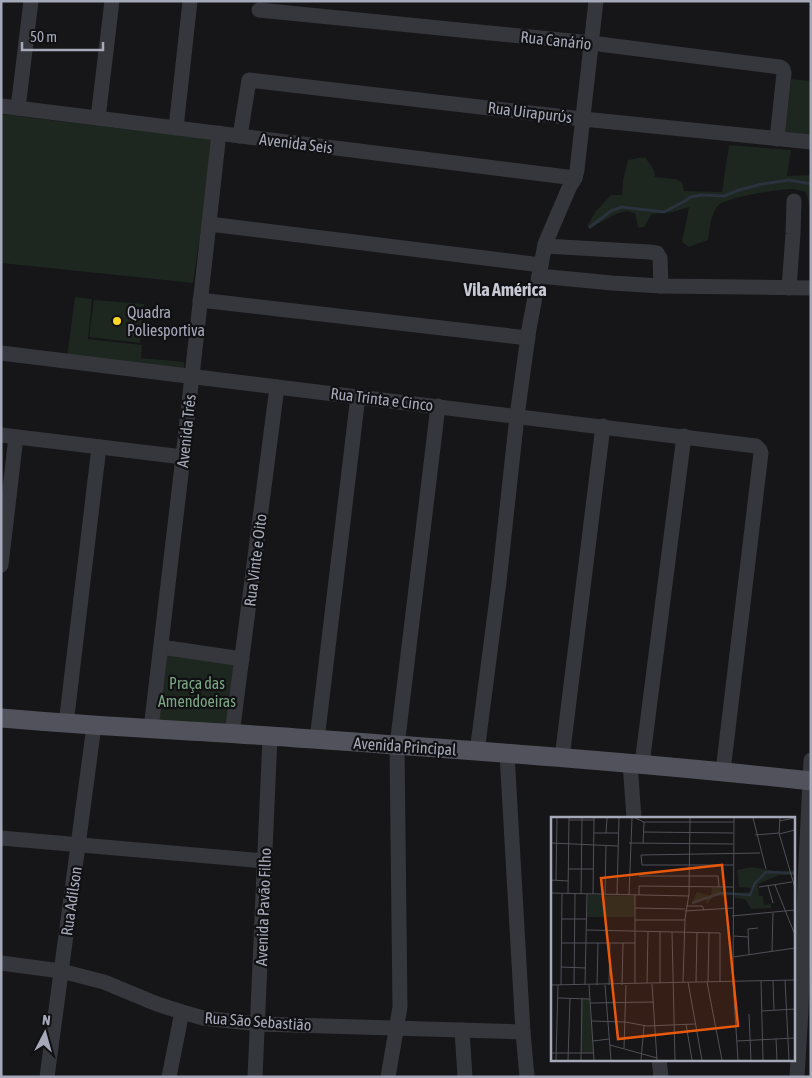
<svg xmlns="http://www.w3.org/2000/svg" width="812" height="1078" viewBox="0 0 812 1078" font-family="'Asap Condensed',sans-serif">
  <style>
    .green { fill: #1d261f }
    .lines { fill: none; stroke-linecap: round; stroke-linejoin: round }
    .stream { stroke: #2a323d; stroke-width: 3 }
    .minor { stroke: #36363d; stroke-width: 15 }
    .major { stroke: #52525c; stroke-width: 19 }
    .poi-dot { fill: #ffd726; stroke: #111013; stroke-width: 2 }
    .labels { text-anchor: middle; stroke-width: 4.5; stroke-linejoin: round; paint-order: stroke }
    .street-label { font-size: 16px; fill: #a6a9b9; stroke: #111013 }
    .poi-label { font-size: 16px; fill: #a6a9b9; stroke: #111013; text-anchor: start }
    .park-label { font-size: 16px; fill: #7ba684; stroke: #111013 }
    .neighbourhood-label { font-size: 18px; font-weight: bold; fill: #c7c9d4; stroke: #111013 }
    .inset-river { fill: none; stroke: #2a323d; stroke-width: 2.5 }
    .inset-road { fill: none; stroke: #505058; stroke-width: 1 }
    .view { fill: #e8590c; fill-opacity: 0.15; stroke: #e8590c; stroke-width: 2.5 }
    .inset-edge { fill: none; stroke: #a6a9b9; stroke-width: 2.5 }
  </style>
  <rect width="100%" height="100%" fill="#161518"/>
  <g class="green">
    <path d="M791,79L811,81V138L785,134Z"/>
    <path d="M1,114L214,140L193,283L1,263Z"/>
    <path d="M729,145L791,150L787,176L811,175V211L806,192C801,191 796,189 790,189C777,190 725,197 718,206C710,216 710,228 708,240L689,247L682,242L689,207L673,212L652,214L644,227L638,228L635,213C631,212 626,211 622,212C609,215 600,227 587,226L596,211L611,195H622L623,180L628,160L645,157L654,170L655,177L675,179L682,182L684,191L722,192Z"/>
    <path d="M75,297L92,299L88,339L142,345L141,358L184,362V369L67,357Z"/>
    <path d="M94,300L144,304L140,343L89,337Z"/>
    <path d="M162,649L240,660L231,733L152,728Z"/>
  </g>
  <g class="lines">
    <path class="stream" d="M590,227L611,211L621,207L664,212L683,202L691,197L701,195L724,196L739,190L762,184L789,180L811,184"/>
    <g class="minor">
      <path d="M259,10L591,43L780,67L783,69L784,73L777,139"/>
      <path d="M1,106L575,178"/>
      <path d="M18,108L31,1"/>
      <path d="M98,118L112,1"/>
      <path d="M176,128L190,1"/>
      <path d="M240,136L249,80L583,119L811,142"/>
      <path d="M209,224L541,265"/>
      <path d="M545,246L649,252L657,253L660,258L661,286"/>
      <path d="M539,276L612,283L661,286L811,288"/>
      <path d="M789,288L793,234L794,201"/>
      <path d="M200,300L528,338"/>
      <path d="M1,353L756,446L760,450L761,453L723,771"/>
      <path d="M1,435L183,457"/>
      <path d="M1,565L16,437"/>
      <path d="M161,647L242,659"/>
      <path d="M66,724L99,447"/>
      <path d="M151,729L183,457L219,133"/>
      <path d="M232,734L277,387"/>
      <path d="M317,740L358,396"/>
      <path d="M477,752L499,582L517,416L529,329L545,244L569,188L575,178L577,170L596,1"/>
      <path d="M507,754L523,1032L527,1077"/>
      <path d="M562,758L603,426"/>
      <path d="M630,763L634,818"/>
      <path d="M642,764L684,436"/>
      <path d="M1,838L264,861"/>
      <path d="M1,963L61,971L104,982L157,1004L182,1012L203,1018L258,1024L523,1032"/>
      <path d="M462,1030L465,1077"/>
      <path d="M659,1059L661,1077"/>
      <path d="M47,1077L94,726"/>
      <path d="M169,1077L182,1012"/>
      <path d="M255,1077L270,737"/>
      <path d="M388,1077L400,1007L397,746L438,406"/>
      <path d="M797,1077L801,1011L805,882L811,760"/>
    </g>
    <path class="major" d="M1,718C91,726 180,730 270,736C450,749 631,761 811,781"/>
  </g>
  <circle class="poi-dot" cx="117" cy="321" r="5"/>
  <g class="labels">
    <g class="street-label">
      <text transform="translate(556 40) rotate(6)" y="6">Rua Canário</text>
      <text transform="translate(530 112) rotate(7)" y="6">Rua Uirapurύs</text>
      <text transform="translate(296 143) rotate(7)" y="6">Avenida Seis</text>
      <text transform="translate(382 399) rotate(7)" y="6">Rua Trinta e Cinco</text>
      <text transform="translate(186 431) rotate(-84)" y="6">Avenida Três</text>
      <text transform="translate(255 560) rotate(-83)" y="6">Rua Vinte e Oito</text>
      <text transform="translate(405 746) rotate(4)" y="6">Avenida Principal</text>
      <text transform="translate(71 901) rotate(-82)" y="6">Rua Adílson</text>
      <text transform="translate(263 907) rotate(-88)" y="6">Avenida Pavão Filho</text>
      <text transform="translate(258 1021) rotate(4)" y="6">Rua São Sebastião</text>
    </g>
    <g class="poi-label">
      <text x="127" y="318">Quadra<tspan x="127" dy="18">Poliesportiva</tspan></text>
    </g>
    <g class="park-label">
      <text x="197" y="689">Praça das<tspan x="197" dy="18">Amendoeiras</tspan></text>
    </g>
    <g class="neighbourhood-label">
      <text x="505" y="296">Vila América</text>
    </g>
  </g>
  <g transform="translate(551 817)">
    <rect width="244" height="244" fill="#161518"/>
    <path d="M201,50L231,55L244,53V58H228L207,67L208,79H212L213,88L220,87V91L200,92L194,82L184,81V76L200,75V71L188,70L186,53ZM161,71H170V75L181,78L163,79L156,87L155,81L141,86L146,75L160,79ZM37,78L84,79L83,100H36ZM30,182H39L43,236H30Z" fill="#1d261f"/>
    <path class="inset-river" d="M141,86L170,76L199,78L204,66L215,55L244,56"/>
    <path class="inset-road" d="M84,1L93,5H183M183,1L182,165L187,243M202,1L215,52M229,1L228,16L244,71M18,3H43M228,4L244,1M92,15L182,16M43,16H67M55,16L56,1M228,17L244,13M204,18L228,16M0,26L67,29M78,26L182,27M92,27L93,5M182,48H91L90,38L209,36M17,52H42M88,59H167L168,70M0,63L17,64M5,63L6,1M224,68L244,118M217,69L222,86M208,70L241,65M0,76L138,79M17,76L18,1M30,77L31,1M42,77L43,1M54,77L55,28M66,77L68,1M78,78L81,1M88,78V69L182,70M135,89H151L153,93M84,91L134,92M134,94L182,91M181,99L244,93M11,102H36M84,103H134M36,113L169,116V164M121,115L124,243M182,119L197,120M10,126H35M35,126H84M221,134L222,96M198,138L197,112L207,111M182,140L244,131M10,150L35,151M234,163L238,243M210,164L212,243M222,164L223,193M132,165L134,102L138,77L139,1M137,165L151,243M145,165L146,115M156,165L171,243M157,165L158,115M96,166L97,114M109,166V115M84,167V78M101,167L106,243M0,168L244,163M10,168L11,76M23,168L24,77M34,168L36,77M38,168L43,243M46,168L47,126M54,168L60,243M58,168L59,126M71,168L72,126M7,181L39,182M39,186L103,185M211,194L244,192M198,197L200,243M40,204L74,205L96,209L144,207M135,207L141,243M225,222L226,243M42,224L58,222M186,224L244,221M59,228L106,241M73,231L75,168M0,236H43M5,243L7,168M17,243L19,182M30,243L31,182M90,243L93,209"/>
    <path class="view" d="M171,48L187,209L67,222L50,61Z"/>
    <rect width="244" height="244" class="inset-edge"/>
  </g>
  <rect width="812" height="1078" fill="none" stroke="#a6a9b9" stroke-width="5"/>
  <g transform="translate(45 1033) rotate(6)" stroke="#111013" stroke-width="4" paint-order="stroke">
  <path d="M0-4L9 19L0 12L-9 19Z" fill="#a6a9b9"/>
  <text y="-8" font-size="14" font-weight="bold" text-anchor="middle" fill="#a6a9b9">N</text>
  </g>
  <path d="M22 42v8h81v-8" fill="none" stroke="#a6a9b9" stroke-width="2.5"/>
  <text x="30" y="42" font-size="15" fill="#a6a9b9" stroke="#111013" stroke-width="4" paint-order="stroke">50 m</text>
</svg>
